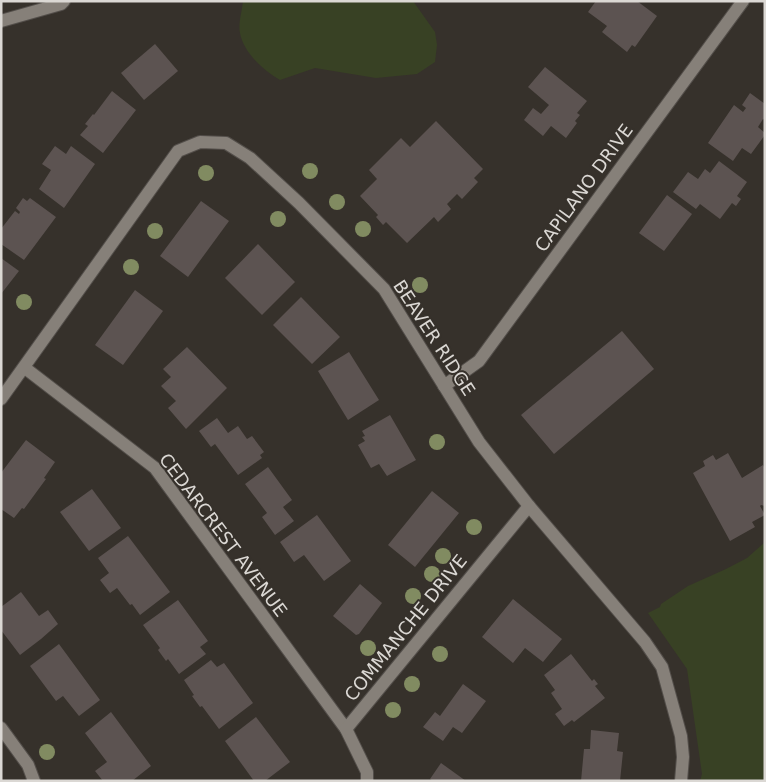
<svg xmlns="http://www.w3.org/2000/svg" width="766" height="782" viewBox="0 0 766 782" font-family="'DejaVu Sans',sans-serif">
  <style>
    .green { fill: #384124 }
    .building { fill: #5c5351 }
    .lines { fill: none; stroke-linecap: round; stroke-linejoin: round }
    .minor-casing { stroke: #534e4a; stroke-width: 14 }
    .minor { stroke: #868079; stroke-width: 12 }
    .tree { fill: #818b61 }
    .labels { text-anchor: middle; stroke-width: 4; stroke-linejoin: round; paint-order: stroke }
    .street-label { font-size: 18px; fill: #dbd8d4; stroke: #36312b }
  </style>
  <rect width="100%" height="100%" fill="#36312b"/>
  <g class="green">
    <path d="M243,1H413L435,32L437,45L435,62L417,74L376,78L315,68L280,80C264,71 243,52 240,33C238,24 242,11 243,1Z"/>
    <path d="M765,542V781H700L702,774L687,669L648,613L660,607L661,604L688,586L726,569L747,558Z"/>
  </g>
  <g class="building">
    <path d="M596,1H637L657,16L635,47L632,45L627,52L602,32L607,26L588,12Z"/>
    <path d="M155,44L178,71L144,100L121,73Z"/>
    <path d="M545,67L587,101L577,113L580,115L575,121L577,123L566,138L551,126L543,136L524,120L533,108L541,114L549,105L528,87Z"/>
    <path d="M112,91L136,110L103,153L80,135L88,126L85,124L93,114L94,115Z"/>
    <path d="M750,93L765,104V120L763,119L758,127L765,133V135L751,154L742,148L733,161L708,143L734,105L743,112L746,108L742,105Z"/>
    <path d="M436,121L483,169L474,178L478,182L462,199L457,194L447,204L451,209L438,222L434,217L407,243L386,222L383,225L376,217L378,215L360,196L377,179L369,170L401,138L410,147Z"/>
    <path d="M55,146L66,154L71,146L95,164L64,208L39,189L51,170L42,164Z"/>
    <path d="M719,161L747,182L737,196L741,199L736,206L732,203L720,219L700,204L696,209L673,192L688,172L698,179L705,169L710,173Z"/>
    <path d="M667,195L692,214L664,251L639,233Z"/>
    <path d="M23,198L27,201L30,198L56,217L24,260L1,244V229L15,211L19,214L20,212L16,208Z"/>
    <path d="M201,201L229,221L188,277L160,256Z"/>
    <path d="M258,244L295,282L262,315L225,278Z"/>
    <path d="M1,258L19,271L1,294Z"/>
    <path d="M135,290L163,311L123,365L95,345Z"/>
    <path d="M301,297L340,337L312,364L273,325Z"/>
    <path d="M622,331L654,369L554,454L521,415Z"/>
    <path d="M187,347L227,388L186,429L168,408L176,401L161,386L171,377L163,369Z"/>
    <path d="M349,352L379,400L348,420L318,371Z"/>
    <path d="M390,415L416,460L387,476L379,464L371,468L358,445L365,441L362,437L365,436L362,431Z"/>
    <path d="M217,418L228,433L238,426L247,439L252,436L264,452L260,455L262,458L238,475L215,444L211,447L199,431Z"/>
    <path d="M26,440L55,462L44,478L46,479L24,509L22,508L14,518L1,509V473Z"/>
    <path d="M728,453L742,478L763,465L765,469V506L761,505L760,506L765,515L752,522L755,527L730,541L693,473L705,466L703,461L713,455L716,460Z"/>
    <path d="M268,467L292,500L283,507L294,521L275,535L262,517L267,513L245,484Z"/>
    <path d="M92,489L121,528L89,551L60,512Z"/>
    <path d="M432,491L459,513L415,567L388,545Z"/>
    <path d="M317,515L351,561L324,581L304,555L294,562L280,542Z"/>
    <path d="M128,536L170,592L140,615L132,604L130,605L117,588L110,593L100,580L109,573L98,558Z"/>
    <path d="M360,584L382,603L359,634L356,635L333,616Z"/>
    <path d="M21,592L39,616L48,610L58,624L41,639L20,655L1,630V607Z"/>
    <path d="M513,599L562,639L543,662L525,648L513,663L482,637Z"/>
    <path d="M178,600L208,641L200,647L206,654L179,674L168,659L166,661L158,650L160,648L143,625Z"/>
    <path d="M59,644L100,700L79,716L63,696L56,701L30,666Z"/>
    <path d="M571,654L592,681L594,679L598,684L595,686L605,698L574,722L572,720L564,726L555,714L562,709L551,693L555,690L544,675Z"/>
    <path d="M211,660L217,667L224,663L253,703L219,729L202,706L200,707L192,696L194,695L184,680Z"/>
    <path d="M463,684L486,701L462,733L453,727L443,741L423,727L435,712L440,716Z"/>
    <path d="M111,712L151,766L132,781H103L95,771L107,762L85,733Z"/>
    <path d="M256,717L290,762L265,781H254L225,741Z"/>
    <path d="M591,730L619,733L617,751L623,752L620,781H581L584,749H590Z"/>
    <path d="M441,763L466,781H433L430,779Z"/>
  </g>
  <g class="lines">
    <defs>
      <g id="minor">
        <path d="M1,21L61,4L64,1"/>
        <path d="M25,368L155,468L346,729L367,772V781"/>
        <path d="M444,386L479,361L743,1"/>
        <path d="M1,399L178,151L200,142L226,143L250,158L299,203L384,289L479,442L529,506L645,642L662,667L681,736L683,757L681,781"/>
        <path d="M1,728L28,765L34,781"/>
        <path d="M346,729L529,506"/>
      </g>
    </defs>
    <use href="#minor" class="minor-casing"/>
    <use href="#minor" class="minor"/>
  </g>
  <g class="tree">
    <circle cx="310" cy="171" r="8"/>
    <circle cx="206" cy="173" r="8"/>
    <circle cx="337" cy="202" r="8"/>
    <circle cx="278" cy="219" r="8"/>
    <circle cx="363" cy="229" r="8"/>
    <circle cx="155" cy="231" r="8"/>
    <circle cx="131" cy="267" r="8"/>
    <circle cx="420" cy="285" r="8"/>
    <circle cx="24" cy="302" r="8"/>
    <circle cx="437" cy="442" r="8"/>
    <circle cx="474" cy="527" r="8"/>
    <circle cx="443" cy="556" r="8"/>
    <circle cx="432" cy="574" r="8"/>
    <circle cx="413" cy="596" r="8"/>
    <circle cx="368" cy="648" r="8"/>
    <circle cx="440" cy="654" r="8"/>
    <circle cx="412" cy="684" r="8"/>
    <circle cx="393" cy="710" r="8"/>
    <circle cx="47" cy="752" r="8"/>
  </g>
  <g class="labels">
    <g class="street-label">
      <text transform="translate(584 188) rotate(-54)" y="6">CAPILANO DRIVE</text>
      <text transform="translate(434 338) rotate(57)" y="6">BEAVER RIDGE</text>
      <text transform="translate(223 535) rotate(53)" y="6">CEDARCREST AVENUE</text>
      <text transform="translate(406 628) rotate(-51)" y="6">COMMANCHE DRIVE</text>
    </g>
  </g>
  <rect width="766" height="782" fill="none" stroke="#dbd8d4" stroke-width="5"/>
</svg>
